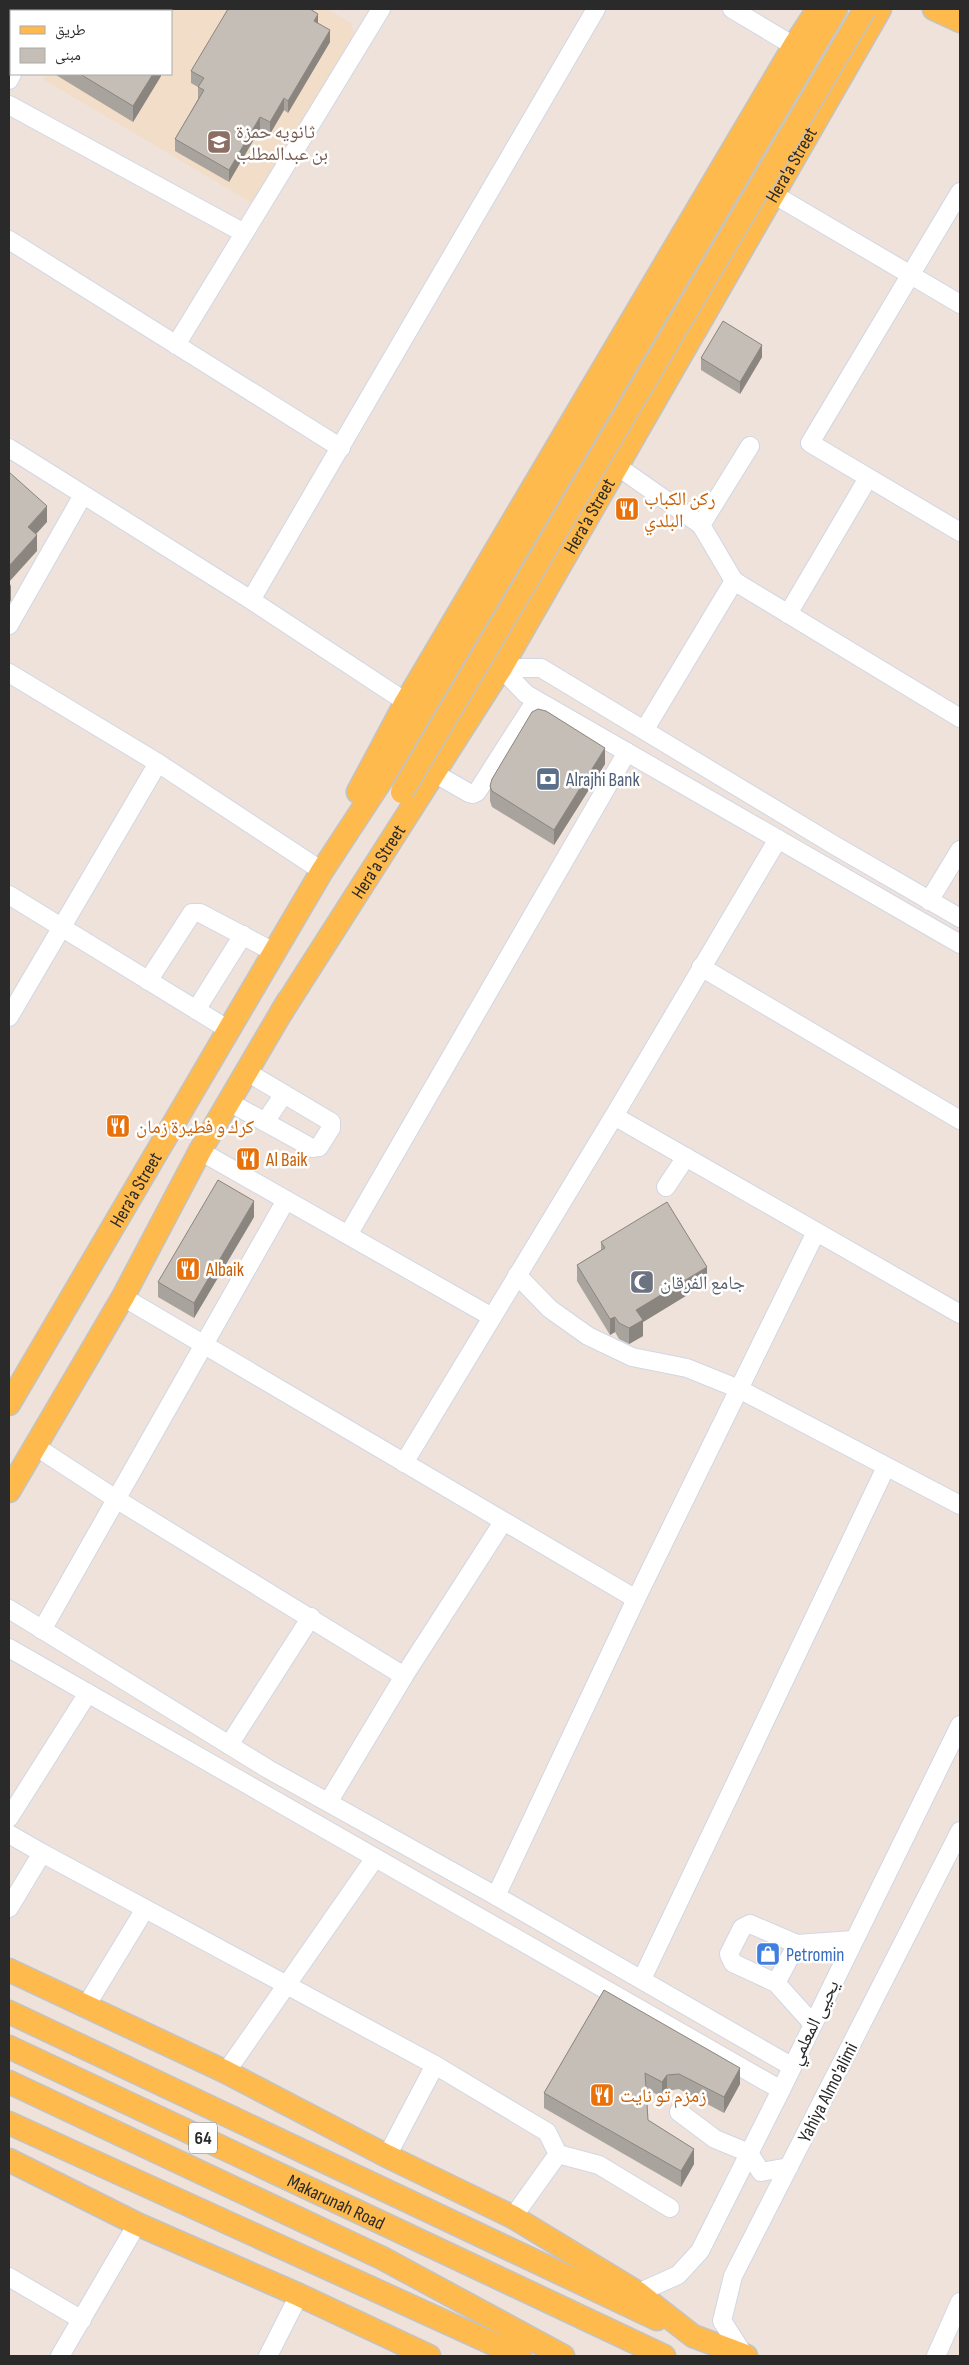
<svg xmlns="http://www.w3.org/2000/svg" width="969" height="2365" viewBox="0 0 969 2365" font-family="'Sofia Sans Condensed','Noto Naskh Arabic',sans-serif">
  <style>
    .education { fill: #f2ddc8 }
    .lines { fill: none; stroke-linecap: round; stroke-linejoin: round }
    .minor-casing { stroke: #d0d7e5; stroke-width: 20 }
    .major-casing { stroke: #c3c3c3; stroke-width: 25 }
    .minor { stroke: #fff; stroke-width: 18 }
    .major { stroke: #ffba4e; stroke-width: 22 }
    .major-bridge-casing { stroke: #c3c3c3; stroke-width: 25; stroke-linecap: butt }
    .major-bridge { stroke: #ffba4e; stroke-width: 22 }
    .wall { fill: #a9a39d }
    .shaded-wall { fill: #8a857f }
    .building { fill: #c5beb6; stroke: #8a857f }
    .labels { text-anchor: middle; stroke-width: 5; stroke-linejoin: round; paint-order: stroke }
    .shield { fill: #fff; stroke: #6a6a6a; stroke-width: 1 }
    .shield-label { font-size: 18px; font-weight: bold; fill: #2a2a2a }
    .education-label { font-size: 19px; fill: #785e54; stroke: #fff; text-anchor: start }
    .street-label { font-size: 19px; fill: #2a2a2a; stroke: #fff }
    .food-label { font-size: 19px; fill: #c56008; stroke: #fff; text-anchor: start }
    .service-label { font-size: 19px; fill: #4e5e75; stroke: #fff; text-anchor: start }
    .worship-label { font-size: 19px; fill: #5b616d; stroke: #fff; text-anchor: start }
    .shop-label { font-size: 19px; fill: #366cbe; stroke: #fff; text-anchor: start }
  </style>
  <rect width="100%" height="100%" fill="#eee2da"/>
  <path class="education" d="M85,9H327L351,23L354,34L254,204L43,79L47,74H171V11H84Z"/>
  <g class="lines">
    <defs>
      <g id="minor">
        <path d="M732,9L794,46"/>
        <path d="M48,11L49,9"/>
        <path d="M9,80L12,74"/>
        <path d="M9,105L244,233"/>
        <path d="M960,192L810,443L960,532"/>
        <path d="M773,194L960,304"/>
        <path d="M9,240L341,448"/>
        <path d="M176,345L381,9"/>
        <path d="M9,448L251,600L406,702"/>
        <path d="M617,466L701,525"/>
        <path d="M734,581L960,718"/>
        <path d="M251,600L596,9"/>
        <path d="M788,614L868,478"/>
        <path d="M9,625L83,495"/>
        <path d="M501,668L526,694L960,944"/>
        <path d="M501,668H541L834,845L960,918"/>
        <path d="M9,673L158,763L322,871"/>
        <path d="M645,729L734,581L701,525L750,446"/>
        <path d="M434,773L469,793L473,794L477,792L536,700"/>
        <path d="M9,895L229,1030"/>
        <path d="M929,901L960,850"/>
        <path d="M701,967L960,1120"/>
        <path d="M148,981L192,913H200L274,952"/>
        <path d="M196,1010L243,935"/>
        <path d="M9,1017L158,763"/>
        <path d="M229,1102L312,1148L319,1147L331,1128V1122L247,1072"/>
        <path d="M614,1116L960,1314"/>
        <path d="M265,1122L284,1094"/>
        <path d="M200,1151L492,1317"/>
        <path d="M666,1187L686,1157"/>
        <path d="M348,1235L627,752"/>
        <path d="M517,1275L550,1309L588,1336L632,1357L687,1368L739,1389L960,1505"/>
        <path d="M123,1297L636,1599"/>
        <path d="M35,1446L116,1499L404,1676"/>
        <path d="M404,1463L614,1116L778,839"/>
        <path d="M9,1609L268,1769L496,1896L791,2066"/>
        <path d="M42,1630L286,1200"/>
        <path d="M9,1648L781,2090"/>
        <path d="M229,1745L311,1617"/>
        <path d="M329,1801L404,1676L503,1522"/>
        <path d="M9,1818L88,1693"/>
        <path d="M9,1834L42,1853L9,1908"/>
        <path d="M42,1853L435,2065L547,2132L558,2154L513,2217"/>
        <path d="M496,1896L636,1599L816,1232"/>
        <path d="M642,1979L886,1467"/>
        <path d="M776,1983L797,1944"/>
        <path d="M86,2006L145,1909"/>
        <path d="M813,2024L776,1983L733,1963L729,1954L742,1928L750,1924L797,1944L853,1940"/>
        <path d="M226,2072L375,1858"/>
        <path d="M679,2112L715,2139L749,2153L761,2172L789,2167"/>
        <path d="M558,2154L599,2165L670,2208"/>
        <path d="M387,2156L435,2065"/>
        <path d="M9,2277L82,2320"/>
        <path d="M638,2293L678,2275L700,2251L781,2090L960,1725"/>
        <path d="M744,2355L722,2321L733,2276L960,1831"/>
        <path d="M60,2356L137,2224"/>
        <path d="M268,2356L299,2295"/>
        <path d="M936,2356L960,2302"/>
      </g>
      <g id="major">
        <path d="M934,9L960,21"/>
        <path d="M358,792L406,702L794,46L818,9"/>
        <path id="s1" d="M281,1013L501,668L880,9"/>
        <path id="s2" d="M9,1404L322,871L379,784L836,9"/>
        <path d="M9,1491L123,1297L200,1151L288,1001"/>
        <path d="M9,1970L226,2072L387,2156L513,2217L638,2293L693,2336L746,2356"/>
        <path d="M9,2012L657,2319"/>
        <path id="s3" d="M9,2047L664,2356"/>
        <path d="M9,2082L382,2258L563,2356"/>
        <path d="M9,2123L520,2356"/>
        <path d="M9,2160L137,2224L299,2295L429,2356"/>
      </g>
    </defs>
    <use href="#minor" class="minor-casing"/>
    <use href="#major" class="major-casing"/>
    <use href="#minor" class="minor"/>
    <use href="#major" class="major"/>
    <defs>
      <path id="major-bridge" d="M402,792L865,9"/>
    </defs>
    <use href="#major-bridge" class="major-bridge-casing"/>
    <use href="#major-bridge" class="major-bridge"/>
  </g>
  <g class="wall">
    <path d="M318,23L330,42L288,113L284,110L270,134L260,129L229,182L175,151V139L198,99V87L191,83V71Z"/>
    <path d="M56,74H161V76L133,122L56,75Z"/>
    <path d="M762,357L740,394L701,370V358Z"/>
    <path d="M605,764L554,845L492,807L490,801V786Z"/>
    <path d="M254,1217L194,1318L158,1297V1282Z"/>
    <path d="M601,1242L707,1283L643,1322V1336L629,1344L619,1339L615,1332L610,1335L577,1281V1265L601,1250Z"/>
    <path d="M604,1990L740,2084L724,2113L679,2089L667,2091L662,2097L646,2089L648,2120L694,2164L681,2187L544,2108V2093Z"/>
  </g>
  <g class="shaded-wall">
    <path d="M318,14V26L314,21Z"/>
    <path d="M330,30V42L288,113V101Z"/>
    <path d="M153,74H161V76L133,122V106Z"/>
    <path d="M284,98V110L270,134V122Z"/>
    <path d="M260,117V129L229,182V170Z"/>
    <path d="M762,345V357L740,394V382Z"/>
    <path d="M47,506V522L28,543V527Z"/>
    <path d="M37,535V551L9,582V566Z"/>
    <path d="M11,584V600L9,604V588Z"/>
    <path d="M605,748V764L554,845V830Z"/>
    <path d="M254,1201V1217L194,1318V1303Z"/>
    <path d="M707,1267V1283L643,1322V1336L629,1344V1328L636,1310Z"/>
    <path d="M615,1317V1332L610,1335V1319Z"/>
    <path d="M740,2068V2084L724,2113V2097Z"/>
    <path d="M667,2075V2091L662,2097V2082Z"/>
    <path d="M694,2149V2164L681,2187V2171Z"/>
  </g>
  <g class="building">
    <path d="M228,9H310L318,14L314,21L330,30L288,101L284,98L270,122L260,117L229,170L175,139L204,90L198,87L204,78L191,71Z"/>
    <path d="M80,74H153L133,106Z"/>
    <path d="M723,321L762,345L740,382L701,358Z"/>
    <path d="M9,472L47,506L28,527L37,535L9,566Z"/>
    <path d="M538,709L546,711L605,748L554,830L492,791L490,786L492,779L532,712Z"/>
    <path d="M218,1180L254,1201L194,1303L158,1282Z"/>
    <path d="M667,1202L707,1267L636,1310L643,1320L629,1328L619,1323L615,1317L610,1319L577,1265L605,1248L601,1242Z"/>
    <path d="M604,1990L740,2068L724,2097L679,2074L667,2075L662,2082L645,2073L648,2120L694,2149L681,2171L544,2093Z"/>
  </g>
  <defs>
    <symbol id="school-square" viewBox="-11 -11 22 22"><rect x="-9" y="-9" width="18" height="18" rx="4" fill="#8d6e63" stroke="#fff"/><path d="M0-5L7-2L0 1L-7-2ZM-4 1L0 2.5L4 1V4Q0 6-4 4Z" fill="#fff"/></symbol>
    <symbol id="restaurant-square" viewBox="-11 -11 22 22"><rect x="-9" y="-9" width="18" height="18" rx="4" fill="#e8710a" stroke="#fff"/><path d="M-5-6h1v4h1v-4h1v4h1v-4h1v5L-1.5 .5V6h-2V.5L-5-1ZM5-6V6H3V1.5H1.5Q1.5-4 5-6Z" fill="#fff"/></symbol>
    <symbol id="bank-square" viewBox="-11 -11 22 22"><rect x="-9" y="-9" width="18" height="18" rx="4" fill="#5c6f8a" stroke="#fff"/><path d="M-6-4H6V4H-6ZM0-2.3a2.3 2.3 0 1 0 0 4.6a2.3 2.3 0 1 0 0-4.6Z" fill="#fff"/></symbol>
    <symbol id="mosque-square" viewBox="-11 -11 22 22"><rect x="-9" y="-9" width="18" height="18" rx="4" fill="#6b7280" stroke="#fff"/><path d="M3.5-4.9A6 6 0 1 0 3.5 4.9A5 5 0 1 1 3.5-4.9Z" fill="#fff"/></symbol>
    <symbol id="shop-square" viewBox="-11 -11 22 22"><rect x="-9" y="-9" width="18" height="18" rx="4" fill="#3f7fe0" stroke="#fff"/><path d="M-5-2.5h2.3a2.7 3.5 0 0 1 5.4 0H5L5.5 6h-11ZM-1.5-2.5h3a1.5 2.3 0 0 0-3 0Z" fill="#fff"/></symbol>
  </defs>
  <g fill-rule="evenodd">
    <use href="#school-square" x="205" y="128" width="28" height="28"/>
    <use href="#restaurant-square" x="613" y="495" width="28" height="28"/>
    <use href="#bank-square" x="534" y="765" width="28" height="28"/>
    <use href="#restaurant-square" x="104" y="1112" width="28" height="28"/>
    <use href="#restaurant-square" x="234" y="1145" width="28" height="28"/>
    <use href="#restaurant-square" x="174" y="1255" width="28" height="28"/>
    <use href="#mosque-square" x="628" y="1268" width="28" height="28"/>
    <use href="#shop-square" x="754" y="1940" width="28" height="28"/>
    <use href="#restaurant-square" x="588" y="2081" width="28" height="28"/>
  </g>
  <g class="labels">
    <rect class="shield" x="189" y="2122.5" width="28" height="31" rx="4"/>
    <g class="shield-label">
      <text x="203" y="2144">64</text>
    </g>
    <g class="education-label">
      <text x="236" y="138">ثانويه حمزة<tspan x="236" dy="22">بن عبدالمطلب</tspan></text>
    </g>
    <g class="street-label">
      <text dy="7" stroke="none"><textPath href="#s1" startOffset="990">Hera'a Street</textPath></text>
      <text dy="7" stroke="none"><textPath href="#s1" startOffset="585">Hera'a Street</textPath></text>
      <text dy="7" stroke="none"><textPath href="#s1" startOffset="180">Hera'a Street</textPath></text>
      <text dy="7" stroke="none"><textPath href="#s2" startOffset="249">Hera'a Street</textPath></text>
      <text transform="translate(813 2022) rotate(-64)" y="7">يحيى المعلمي</text>
      <text transform="translate(827 2092) rotate(-63)" y="7">Yahiya Almo'alimi</text>
      <text dy="7" stroke="none"><textPath href="#s3" startOffset="362">Makarunah Road</textPath></text>
    </g>
    <g class="food-label">
      <text x="644" y="505">ركن الكباب<tspan x="644" dy="22">البلدي</tspan></text>
      <text x="136" y="1133">كرك و فطيرة زمان</text>
      <text x="266" y="1166">Al Baik</text>
      <text x="206" y="1276">Albaik</text>
      <text x="620" y="2102">زمزم تو نايت</text>
    </g>
    <g class="service-label">
      <text x="566" y="786">Alrajhi Bank</text>
    </g>
    <g class="worship-label">
      <text x="660" y="1289">جامع الفرقان</text>
    </g>
    <g class="shop-label">
      <text x="786" y="1961">Petromin</text>
    </g>
  </g>
  <rect width="969" height="2365" fill="none" stroke="#2a2a2a" stroke-width="20"/>
  <rect x="10" y="10" width="162" height="65" fill="#ffffff" stroke="#aaaaaa"/>
  <rect x="20" y="26" width="25" height="8" fill="#ffba4e" stroke="#aaaaaa"/>
  <text x="55" y="35" font-size="15" fill="#2a2a2a">طريق</text>
  <rect x="20" y="48" width="25" height="15" fill="#c5beb6" stroke="#aaaaaa"/>
  <text x="55" y="60" font-size="15" fill="#2a2a2a">مبنى</text>
</svg>
